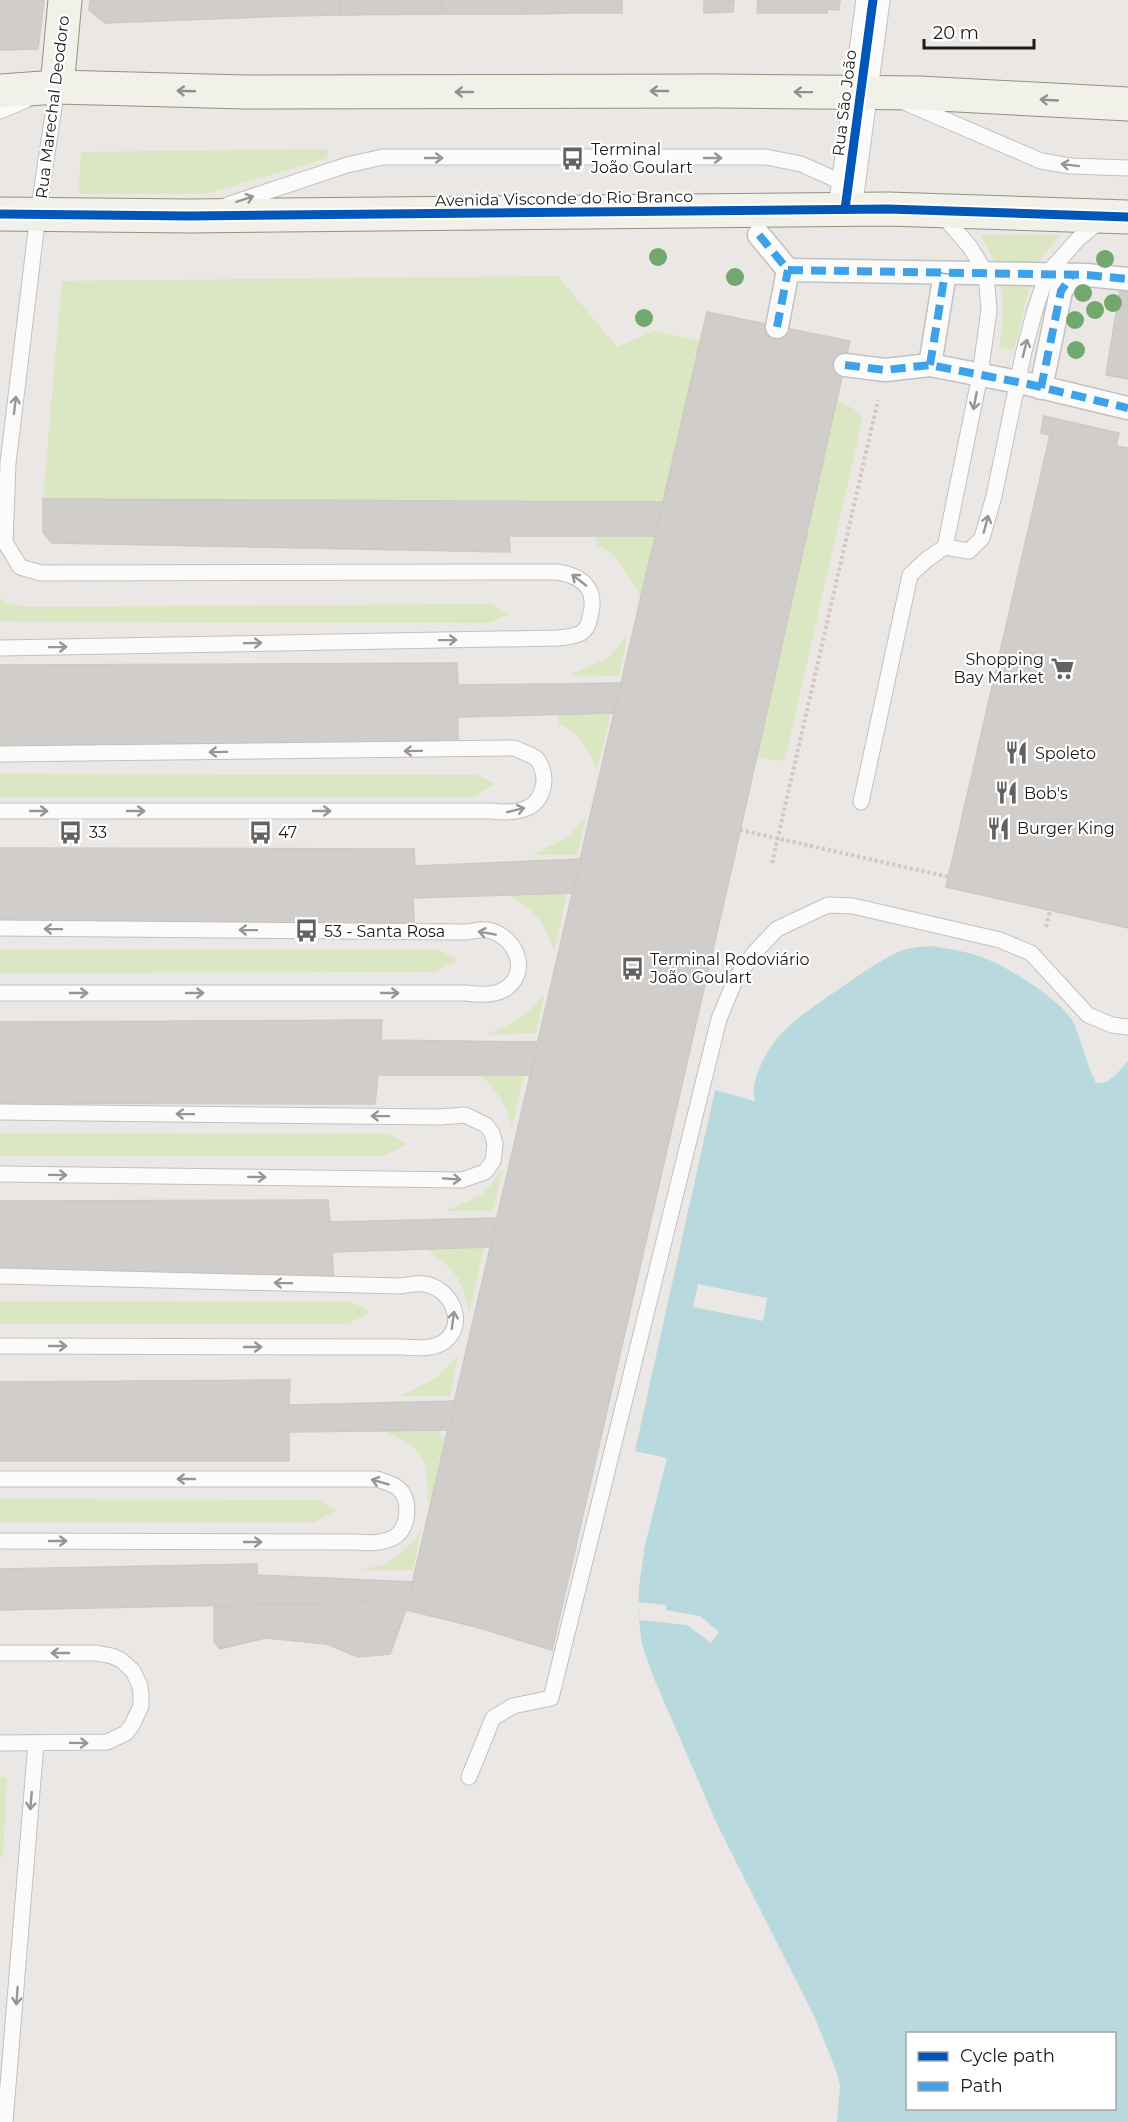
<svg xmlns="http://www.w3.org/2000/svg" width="1128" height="2122" viewBox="0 0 1128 2122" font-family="Montserrat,sans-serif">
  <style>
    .grass { fill: #dae7c2 }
    .water { fill: #b8d9dd; fill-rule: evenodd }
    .pier { fill: #eae7e4 }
    .building { fill: #d1cdcb; stroke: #cdc9c5; stroke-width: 1.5 }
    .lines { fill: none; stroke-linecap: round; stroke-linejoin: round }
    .service-casing { stroke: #c2c1c0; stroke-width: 17 }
    .pedestrian-casing { stroke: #c2c1c0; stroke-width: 25 }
    .tertiary-casing { stroke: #c2c1c0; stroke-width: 35 }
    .secondary-casing { stroke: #93927d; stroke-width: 35 }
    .path { stroke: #d5c5c4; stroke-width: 4; stroke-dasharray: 3 3; stroke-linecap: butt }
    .service { stroke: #fcfbfb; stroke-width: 15 }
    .pedestrian { stroke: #fcfbfb; stroke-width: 22 }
    .tertiary { stroke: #fcfbfb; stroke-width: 33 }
    .secondary { stroke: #f2f1e9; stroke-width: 33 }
    .quiet { stroke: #3da2ea; stroke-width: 8; stroke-dasharray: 15 8; stroke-linecap: butt }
    .cycleway-casing { stroke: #fff; stroke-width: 13 }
    .cycleway { stroke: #0057b8; stroke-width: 9 }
    .tree { fill: #72a86e }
    .oneway { stroke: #91918c }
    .oneway2 { stroke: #979696 }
    .labels { text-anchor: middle; stroke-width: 4.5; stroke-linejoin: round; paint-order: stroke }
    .street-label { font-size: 16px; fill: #1b1b1b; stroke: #fff }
    .poi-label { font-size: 16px; fill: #1b1b1b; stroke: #fff; text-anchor: start }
  </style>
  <rect width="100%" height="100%" fill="#eae7e4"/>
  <g class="grass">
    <path d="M327,149L328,158L206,194H78L81,152Z"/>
    <path d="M980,235H1061L1042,256L1030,283L1014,351L999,347C1007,306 1004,270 980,235Z"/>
    <path d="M558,276L617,347L654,331L700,341L663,502L43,499L62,281Z"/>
    <path d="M837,400L854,409L862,420L785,759L778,761L756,757Z"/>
    <path d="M655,536L641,596C628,577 621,555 598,546L595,537Z"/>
    <path d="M0,598L7,603L29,607L490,604L510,614L488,623L0,622Z"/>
    <path d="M627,636L619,676L570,675L608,658Z"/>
    <path d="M558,711H611L597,771C589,751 579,733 559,724Z"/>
    <path d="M0,774L477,775L496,784L472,797H0Z"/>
    <path d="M586,815L577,855H531L569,837Z"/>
    <path d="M513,890L567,892L554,952C546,927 536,909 512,897Z"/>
    <path d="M0,950H439L457,960L435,972L0,973Z"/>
    <path d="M544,995L536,1033L485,1035C511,1025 526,1017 544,995Z"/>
    <path d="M526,1066L512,1128C506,1103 495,1085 473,1071Z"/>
    <path d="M0,1133L388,1134L407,1144L384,1156H0Z"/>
    <path d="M502,1170L493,1211H445L469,1201L484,1193Z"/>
    <path d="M429,1244H485L469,1311C463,1278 454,1270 428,1250Z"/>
    <path d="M0,1301L351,1302L371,1312L347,1324H0Z"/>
    <path d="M458,1355L450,1396H401L439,1376Z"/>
    <path d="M389,1424H442L439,1437L457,1440L445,1504L427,1501C430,1466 424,1446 389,1434Z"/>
    <path d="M0,1499L318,1500L337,1510L314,1522H0Z"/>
    <path d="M421,1531L413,1570H360L386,1564L412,1543Z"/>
    <path d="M0,1778H7L3,1857H0Z"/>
  </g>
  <path class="water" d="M930,946C948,949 967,951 984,958C1005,965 1064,1002 1073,1022C1082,1042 1086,1063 1096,1083C1110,1085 1120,1070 1128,1061V2122H837L840,2086L836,2070L815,2018L717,1824L653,1676L642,1644L638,1613L639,1587L645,1545L667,1458L635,1451L715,1090L755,1101C749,1081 767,1049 781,1034C798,1016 819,1003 839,989C856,977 875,964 894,954C905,948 917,947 930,946ZM908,2034H1114V2108H908Z"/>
  <g class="pier">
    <path d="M698,1284L767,1298L763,1321L693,1307Z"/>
    <path d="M638,1602L666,1605V1610L700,1616L719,1632L711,1643L687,1625L639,1620Z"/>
  </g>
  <g class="building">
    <path d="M0,0H44L38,49L0,50Z"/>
    <path d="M90,0H290V16L105,23L89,10Z"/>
    <path d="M290,0H340V15L290,16Z"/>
    <path d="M340,0H441L442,14L340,15Z"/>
    <path d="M441,0H525L526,14H442Z"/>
    <path d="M525,0H573L574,13L526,14Z"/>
    <path d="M573,0H622V13H574Z"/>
    <path d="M704,0H734L733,12L704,13Z"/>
    <path d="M758,0H840L839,10L827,9V13H757Z"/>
    <path d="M1120,289L1128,290V379L1106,375Z"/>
    <path d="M707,312L850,341L735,854L552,1650L476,1627L406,1610Z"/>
    <path d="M1044,416L1119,433L1116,446L1128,448V928L946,887L1050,435L1041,433Z"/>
    <path d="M43,499L663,502L655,536H509L510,552L52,543L43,532Z"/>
    <path d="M457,663L458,685L621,683L614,713L458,717V746L0,747V665Z"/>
    <path d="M0,848L414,849L415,866L581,859L573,893L413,898L414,923H0Z"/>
    <path d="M382,1020L381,1040L538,1042L531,1075H378L375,1104L0,1103V1022Z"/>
    <path d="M328,1200L330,1222L497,1218L491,1247L332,1252L334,1279H0V1201Z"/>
    <path d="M290,1380L289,1405L456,1401L449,1430L289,1432V1461H0V1382Z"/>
    <path d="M257,1564V1575L414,1582L406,1610L372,1602L0,1610V1569Z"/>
    <path d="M372,1602L406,1610L390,1654L358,1657L327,1644L265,1638L220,1649L214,1642V1607Z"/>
  </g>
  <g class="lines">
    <defs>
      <g id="service">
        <path d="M904,102L1041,161L1071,166L1128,168"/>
        <path d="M0,111L26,100"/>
        <path d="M227,205L347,165L383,157H766L801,164L850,186"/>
        <path d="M940,212L970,247L986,273L989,310L980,375L945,547"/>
        <path d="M0,648L558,638C565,637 574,637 581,633C586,630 589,623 590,617C598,589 583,576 557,572L41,573L20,567L5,542L8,463L38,214L57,87"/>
        <path d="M0,754L514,748C520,751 530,754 536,758C541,763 544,773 544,780C542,811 517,814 492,811H0"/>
        <path d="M861,802L910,575L926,560L945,547L969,551L982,538L994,496L1024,351L1035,310L1047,274L1078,239L1095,225L1102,223"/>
        <path d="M0,928L463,932C471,932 480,929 487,930C513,934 531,968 508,987C497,996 479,995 466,993H0"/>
        <path d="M0,1112L440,1117L465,1115L486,1125L492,1133L495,1144L493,1161L485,1172L462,1180L0,1174"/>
        <path d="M0,1276L400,1286C408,1285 417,1283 424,1284C450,1287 468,1322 445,1341C433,1350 416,1348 403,1347L0,1346"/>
        <path d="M0,1479H377C383,1481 393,1484 398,1488C411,1499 409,1526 396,1536C384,1544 368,1543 355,1542L0,1541"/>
        <path d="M0,1653H96L112,1656L121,1660L133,1671L140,1686L141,1695V1706L132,1725L126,1733L107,1742L0,1743"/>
        <path d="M469,1777L493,1718L513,1706L551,1698L719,1019L736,978L755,952L777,929L828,905L853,906L1000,940L1031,953L1088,1015L1112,1025L1128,1027"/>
        <path d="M5,2122L36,1743"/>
      </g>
      <g id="pedestrian">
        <path d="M759,235L788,270"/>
        <path d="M788,270L1087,275L1128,279"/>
        <path d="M777,327L788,270"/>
        <path d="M845,365L885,370L930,365L1028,384L1128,408"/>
        <path d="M930,365L945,273"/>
        <path d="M1041,388L1061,291L1072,275"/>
      </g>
      <path id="tertiary" d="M845,209L873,0"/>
      <g id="secondary">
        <path d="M57,87L65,0"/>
        <path d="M0,91L57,87L245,92L718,91L919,93L1128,104"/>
        <path d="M0,214L190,216L888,209L1128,217"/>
      </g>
    </defs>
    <use href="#service" class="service-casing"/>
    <use href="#pedestrian" class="pedestrian-casing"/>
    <use href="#tertiary" class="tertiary-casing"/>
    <use href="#secondary" class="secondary-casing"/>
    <g class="path">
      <path d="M740,830L949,877"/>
      <path d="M772,863L878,400"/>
      <path d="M1046,927L1050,910"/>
    </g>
    <use href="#service" class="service"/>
    <use href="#pedestrian" class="pedestrian"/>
    <use href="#tertiary" class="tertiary"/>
    <use href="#secondary" class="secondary"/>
    <g class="quiet">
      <path d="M759,235L788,270"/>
      <path d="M788,270L1087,275L1128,279"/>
      <path d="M777,327L788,270"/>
      <path d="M845,365L885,370L930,365L1028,384L1128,408"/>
      <path d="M930,365L945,273"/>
      <path d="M1041,388L1061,291L1072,275"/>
    </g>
    <defs>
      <g id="cycleway">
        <path d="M845,209L873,0"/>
        <path d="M0,214L190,216L888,209L1128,217"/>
      </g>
    </defs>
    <use href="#cycleway" class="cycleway-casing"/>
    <use href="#cycleway" class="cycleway"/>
  </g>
  <g class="tree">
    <circle cx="658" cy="257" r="9"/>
    <circle cx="1105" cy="259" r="9"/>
    <circle cx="735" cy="277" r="9"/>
    <circle cx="1083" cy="293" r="9"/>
    <circle cx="1113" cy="303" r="9"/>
    <circle cx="1095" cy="310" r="9"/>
    <circle cx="644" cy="318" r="9"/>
    <circle cx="1075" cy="320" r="9"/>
    <circle cx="1076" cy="350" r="9"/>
  </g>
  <defs><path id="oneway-shaft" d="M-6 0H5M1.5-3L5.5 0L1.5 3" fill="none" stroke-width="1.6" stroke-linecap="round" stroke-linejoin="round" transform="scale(1.5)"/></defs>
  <g class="oneway">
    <use href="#oneway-shaft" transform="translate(186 91) rotate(-178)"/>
    <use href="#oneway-shaft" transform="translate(659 91) rotate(180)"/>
    <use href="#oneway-shaft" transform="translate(464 92) rotate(180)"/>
    <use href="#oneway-shaft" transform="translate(803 92) rotate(-179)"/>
    <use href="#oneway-shaft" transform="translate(1049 100) rotate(-177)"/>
  </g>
  <g class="oneway2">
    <use href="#oneway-shaft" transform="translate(434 158)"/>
    <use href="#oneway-shaft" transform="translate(713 158)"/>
    <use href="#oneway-shaft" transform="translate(1070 165) rotate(-173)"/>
    <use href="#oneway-shaft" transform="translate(245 199) rotate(-18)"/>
    <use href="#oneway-shaft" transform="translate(1025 348) rotate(-76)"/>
    <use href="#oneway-shaft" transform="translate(975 401) rotate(101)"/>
    <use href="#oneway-shaft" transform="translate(15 405) rotate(-83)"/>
    <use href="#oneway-shaft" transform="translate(986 524) rotate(-75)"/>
    <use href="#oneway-shaft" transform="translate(579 580) rotate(-142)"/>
    <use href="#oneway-shaft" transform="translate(448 640) rotate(-1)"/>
    <use href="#oneway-shaft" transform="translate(253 643) rotate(-1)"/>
    <use href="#oneway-shaft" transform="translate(58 647) rotate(-1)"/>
    <use href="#oneway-shaft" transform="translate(413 751) rotate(179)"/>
    <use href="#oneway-shaft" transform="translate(218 752) rotate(179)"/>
    <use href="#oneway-shaft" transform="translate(516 810) rotate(-14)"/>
    <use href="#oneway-shaft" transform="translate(39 811)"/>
    <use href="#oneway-shaft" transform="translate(136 811)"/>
    <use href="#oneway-shaft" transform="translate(322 811)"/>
    <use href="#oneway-shaft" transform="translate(53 929) rotate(-179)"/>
    <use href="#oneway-shaft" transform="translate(248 930) rotate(-179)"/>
    <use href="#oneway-shaft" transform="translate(487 933) rotate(-170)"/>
    <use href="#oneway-shaft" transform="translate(79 993)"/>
    <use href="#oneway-shaft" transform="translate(195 993)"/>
    <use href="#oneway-shaft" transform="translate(390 993)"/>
    <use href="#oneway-shaft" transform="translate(185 1114) rotate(-179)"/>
    <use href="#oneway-shaft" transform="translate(380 1116) rotate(-179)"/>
    <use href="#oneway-shaft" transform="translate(58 1175) rotate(1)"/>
    <use href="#oneway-shaft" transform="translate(257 1177) rotate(1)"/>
    <use href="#oneway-shaft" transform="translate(452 1179) rotate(4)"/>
    <use href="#oneway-shaft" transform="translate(283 1283) rotate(-179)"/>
    <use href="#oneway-shaft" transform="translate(453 1320) rotate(-82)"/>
    <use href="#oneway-shaft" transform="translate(58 1346)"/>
    <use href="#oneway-shaft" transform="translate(253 1347)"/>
    <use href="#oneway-shaft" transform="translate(186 1479) rotate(-180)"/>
    <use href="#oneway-shaft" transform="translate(380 1482) rotate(-164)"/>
    <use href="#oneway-shaft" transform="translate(58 1541)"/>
    <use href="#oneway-shaft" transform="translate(253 1542)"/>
    <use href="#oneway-shaft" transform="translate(60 1653) rotate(-180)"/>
    <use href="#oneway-shaft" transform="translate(79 1743) rotate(1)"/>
    <use href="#oneway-shaft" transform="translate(31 1801) rotate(95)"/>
    <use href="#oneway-shaft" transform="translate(17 1996) rotate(94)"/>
  </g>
  <defs>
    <symbol id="bus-bare" viewBox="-9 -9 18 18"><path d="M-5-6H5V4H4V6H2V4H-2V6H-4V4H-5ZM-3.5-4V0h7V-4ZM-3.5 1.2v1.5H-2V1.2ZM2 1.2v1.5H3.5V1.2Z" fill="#636261" stroke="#fff" stroke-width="2.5" paint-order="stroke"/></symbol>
    <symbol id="supermarket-bare" viewBox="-9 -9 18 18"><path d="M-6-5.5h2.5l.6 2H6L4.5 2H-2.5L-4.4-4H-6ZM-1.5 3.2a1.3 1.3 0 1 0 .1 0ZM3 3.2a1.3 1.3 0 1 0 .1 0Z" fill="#636261" stroke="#fff" stroke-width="2.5" paint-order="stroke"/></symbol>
    <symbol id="restaurant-bare" viewBox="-9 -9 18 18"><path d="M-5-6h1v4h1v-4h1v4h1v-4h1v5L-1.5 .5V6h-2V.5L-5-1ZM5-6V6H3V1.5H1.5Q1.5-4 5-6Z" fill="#636261" stroke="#fff" stroke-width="2.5" paint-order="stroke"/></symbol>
  </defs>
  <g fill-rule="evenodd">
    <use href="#bus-bare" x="556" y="142" width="33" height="33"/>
    <use href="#supermarket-bare" x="1046" y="652" width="33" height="33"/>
    <use href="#restaurant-bare" x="1000" y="736" width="33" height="33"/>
    <use href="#restaurant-bare" x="990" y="776" width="33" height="33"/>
    <use href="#restaurant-bare" x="982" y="812" width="33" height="33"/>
    <use href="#bus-bare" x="54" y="816" width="33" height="33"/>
    <use href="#bus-bare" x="244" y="816" width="33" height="33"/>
    <use href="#bus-bare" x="290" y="914" width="33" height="33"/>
    <use href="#bus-bare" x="616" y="952" width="33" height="33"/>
  </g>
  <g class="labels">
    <g class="street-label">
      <text transform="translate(844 103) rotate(-83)" y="6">Rua São João</text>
      <text transform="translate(52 107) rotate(-83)" y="6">Rua Marechal Deodoro</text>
      <text transform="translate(564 198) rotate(-1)" y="6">Avenida Visconde do Rio Branco</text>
    </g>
    <g class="poi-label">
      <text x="591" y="155">Terminal<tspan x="591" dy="18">João Goulart</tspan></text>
      <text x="1044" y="665" text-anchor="end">Shopping<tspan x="1044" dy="18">Bay Market</tspan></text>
      <text x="1035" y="759">Spoleto</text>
      <text x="1024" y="799">Bob's</text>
      <text x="1017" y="834">Burger King</text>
      <text x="89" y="838">33</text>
      <text x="278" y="838">47</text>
      <text x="324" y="937">53 - Santa Rosa</text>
      <text x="650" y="965">Terminal Rodoviário<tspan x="650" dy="18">João Goulart</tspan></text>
    </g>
  </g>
  <rect x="906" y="2032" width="210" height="78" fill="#ffffff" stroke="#a4a4a4" stroke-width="1.5"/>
  <rect x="918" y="2052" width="30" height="9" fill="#0057b8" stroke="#a4a4a4" stroke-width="1.5"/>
  <text x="960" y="2062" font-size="18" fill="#1b1b1b">Cycle path</text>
  <rect x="918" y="2082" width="30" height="9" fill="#3da2ea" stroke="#a4a4a4" stroke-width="1.5"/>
  <text x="960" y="2092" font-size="18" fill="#1b1b1b">Path</text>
  <path d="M924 39v9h110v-9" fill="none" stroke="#1b1b1b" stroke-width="3"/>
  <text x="933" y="39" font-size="18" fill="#1b1b1b" stroke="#ffffff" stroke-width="4.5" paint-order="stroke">20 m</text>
</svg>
